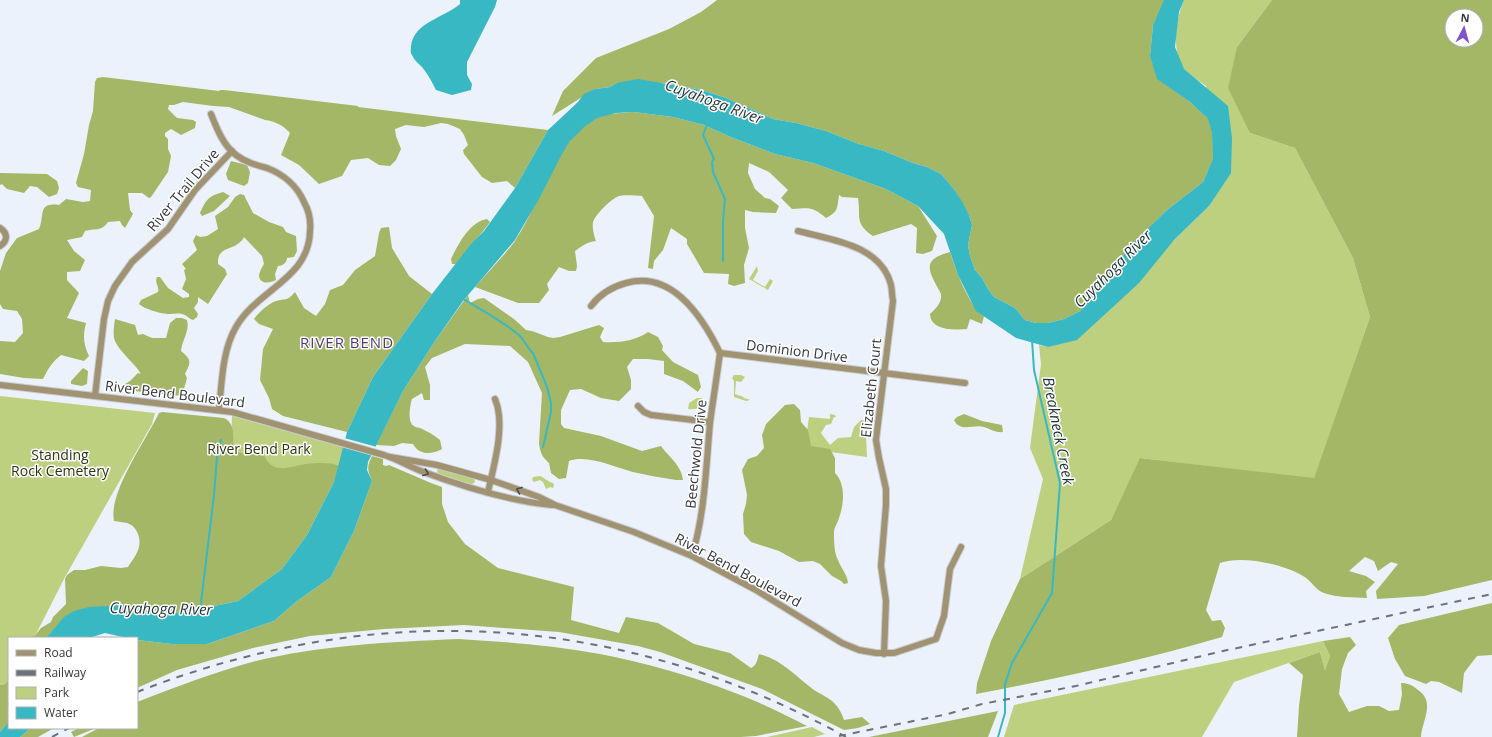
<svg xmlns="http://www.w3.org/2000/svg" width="1492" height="737" viewBox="0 0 1492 737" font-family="'Open Sans',sans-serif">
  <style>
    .green { fill: #bcd080 }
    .forest { fill: #a3b766; fill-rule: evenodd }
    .water { fill: #38b8c3 }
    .pier { fill: #ecf2fb }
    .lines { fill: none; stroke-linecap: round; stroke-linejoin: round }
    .stream { stroke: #38b8c3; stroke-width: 2 }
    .minor-casing { stroke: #c7ccd4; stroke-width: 8 }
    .minor { stroke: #a19372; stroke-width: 6 }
    .rail { stroke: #6e7177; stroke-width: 2; stroke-dasharray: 7 7; stroke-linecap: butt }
    .oneway { stroke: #4f4d48 }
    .labels { text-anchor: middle; stroke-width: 3; stroke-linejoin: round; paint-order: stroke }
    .street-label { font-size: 14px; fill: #34363a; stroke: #fff }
    .park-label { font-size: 14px; fill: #2b3310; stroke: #fff }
    .water-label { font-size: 15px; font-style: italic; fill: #1b3133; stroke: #fff }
    .neighbourhood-label { font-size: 15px; letter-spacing: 1px; fill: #4d3976; stroke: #fff }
  </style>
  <rect width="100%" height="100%" fill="#ecf2fb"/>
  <g class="green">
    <path d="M1184,0H1272L1237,47L1250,133L1295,148L1353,258L1370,317L1314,479L1141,458L1111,520L1020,579L1043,479L1030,448L1041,364L1039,345L1048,347L1174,240L1209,206L1206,86C1199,81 1189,75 1184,69C1171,51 1176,19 1184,0Z"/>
    <path d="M757,266L758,271L753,280L765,287L770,279L773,281L768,290L749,279Z"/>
    <path d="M734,375H741L745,377L741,382L736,381L735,394L744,397L743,398L748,399L750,400L746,401L734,397V381L732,378Z"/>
    <path d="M0,396L155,413L152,424L65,577L34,638H9V680L3,687L0,686Z"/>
    <path d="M697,398H702C703,408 696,410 688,409L689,403Z"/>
    <path d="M830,414L835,415L836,417H834L831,424L826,425L821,433L830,445L838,438L851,437L854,427L861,420H868L866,437L867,457L808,449L806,438L809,417L830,419Z"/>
    <path d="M232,416L344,447L334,482L230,472Z"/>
    <path d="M440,468L474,477L475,482L472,484L469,485L438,475L437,470Z"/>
    <path d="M540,476C545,478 548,482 553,483L554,485L553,488L550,487L546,489L543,482L540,480L534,482L532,480L533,477Z"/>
    <path d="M1323,641L1330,656L1325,672L1320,652L1234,682L1202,737H1004L1014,705Z"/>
    <path d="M812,727L825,734L814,737H767Z"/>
  </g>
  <g class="forest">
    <path d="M717,0H1165L1153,25L1150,56L1158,79L1190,102L1208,119L1212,133L1213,159L1203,182L1167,210L1137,239L1121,258L1103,285L1080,311L1064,319L1048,323H1036L1025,320L1015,308L994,297L988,289L982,278L975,270L970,256L968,245L972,225L969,215L953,188L941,174L927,167L913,163L884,151L859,144L826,131L796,123L773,119L726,98L702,90L663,83H617L610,87L595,89L552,116L563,91L596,58L669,29L701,12Z"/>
    <path d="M1272,0H1492V580L1424,596L1377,599L1376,591L1398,564L1391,562L1378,571L1374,561L1365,557L1349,571L1366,576L1375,582L1366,591L1367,598C1354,597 1337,598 1324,593C1316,591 1311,580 1303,576C1283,564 1242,555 1220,563L1206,610L1212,621L1221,620L1225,628L1222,637C1141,661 1059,678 976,694L977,683L991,641L1020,579L1111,520L1140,458L1314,478L1370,317L1353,258L1295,148L1250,133L1228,88L1237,47ZM1452,16H1476V40H1452Z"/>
    <path d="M103,77L219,91L220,90H224L358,106V107L548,130L515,188L507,181L492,183L482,177L464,154L463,150L468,145L464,135L460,129L448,124L441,123L424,127L406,125L395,129L396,136L401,149L396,160L390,166L379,165L368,158L351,160L342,176L319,184L299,165L281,155L290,133C284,126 275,121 265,120L229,107L213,106L183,102L174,105H169L168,109L177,118L193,120L196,122L195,128L181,135L171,129L165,133V136L168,139V149L171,156L168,172L151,197L149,198L142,193H128L130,210L133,214L125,228L122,225L120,221L108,222C101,232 95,228 85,231L82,237L67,240L74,251L85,260L80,271L67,272V280L79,293L67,318L86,323C83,335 83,344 89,356L84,361L61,355C52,362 48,369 43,379L24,378L0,374V341L15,342L23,333L22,319L17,311L3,309L0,304V271L6,253L17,238L39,229C45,216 37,202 59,205L66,199L83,202L90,201L91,190L78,187L76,183L84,154L89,125L93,111L95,82L97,78Z"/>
    <path d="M634,112L673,117L704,125L733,138L775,154L813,163L886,189L918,206L937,236L932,251L923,254L916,253L917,228L911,224L873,236C854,223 861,217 858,198L842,197L839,195C837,209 838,212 826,218C812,206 810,208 792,209L781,198L788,190L769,172L749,163L748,173L755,189L765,198L770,199L779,206L776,213L753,212L745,210V228L749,248L744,265L745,283L734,286L728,284L729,274L704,273L687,244V239L671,228L663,250L654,261L653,269L648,268L654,216L642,196C635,196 623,194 617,197C609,201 596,214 593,222C592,228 594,236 596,241C587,242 582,246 575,251L577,266L576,271H569L559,267L547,284L549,290L539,303H518L475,287C488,272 503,257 515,241C538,208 561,132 597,117C609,113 621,113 634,112Z"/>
    <path d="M231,161L247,165L250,172L248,183L244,186L228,180L226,174Z"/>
    <path d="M0,173L47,174L57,181L59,188L57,194L49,197L37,187L30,186L24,193L7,189L2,184L0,185Z"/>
    <path d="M223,192L230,196L214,211L202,216L200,213C206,199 209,196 223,192Z"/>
    <path d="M240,194L244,195L253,213L269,222L283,227L286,232L296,236L297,251L294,257L287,258C287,263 282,266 278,266L275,274L276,280C271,283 260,285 259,276C259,273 262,267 264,264L262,256L244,237C243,239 242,241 240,242C232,251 217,246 218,264L225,269L227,274L208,304L198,297V302L194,308L198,314L197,317L193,320C189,319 187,315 182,314C178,313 173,314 169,314C162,314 144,309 139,304L141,300L158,292C160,287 154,283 157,277H160L168,288L183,298L189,297V294L182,289L186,279L184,270L186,269L182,264L197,250L193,241L196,235L200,237L207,236L218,229L215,216L228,207L235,197Z"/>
    <path d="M487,219L490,222C480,236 467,249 456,264H452L451,259C458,245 469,222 487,219Z"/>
    <path d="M389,227L392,248L409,276L432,294L373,377L347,432L283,416L272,409L269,398L260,380L263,349L273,329L259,324L254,319C259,312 268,304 276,301C287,298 286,302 295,292L304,308L316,316L325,304L330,290L343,285L355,270L375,256L379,233L381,228Z"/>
    <path d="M950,252C956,270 968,305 984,316L982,324L970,319L967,329C954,330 931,331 930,314C936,308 942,303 941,294C931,274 918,260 950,252Z"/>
    <path d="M468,295L470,303L478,299L484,298L514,319L526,330L532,331L548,337L553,338L560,337L599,325L604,328L600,337L603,342C619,343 635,341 648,332L658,337L663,346L662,350L673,362L698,375L701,387L698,392L683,381L664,374V361L648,359H633L627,367L631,380V389L619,401L601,398L581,389L570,390L561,410V424L564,428L601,436L642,451L661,446C668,456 682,466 683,480H676C662,478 647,475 633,472C614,467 587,454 569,461L566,478L559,479L551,473L549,463C542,457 540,452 539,443L542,393L528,362L510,346L465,344L432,358L425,367L430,385V400H424L422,393L412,399C410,405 407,423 414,426C416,428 418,427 420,428C427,431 434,435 440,440L442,449C431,455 419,455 413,444L402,443L394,446L376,445L403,391L435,341Z"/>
    <path d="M176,318H182L187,320C190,331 182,340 181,351C192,360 191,362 185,374L187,378L182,396L125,390L124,388L125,384L130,381L138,373L141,374C135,363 117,350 114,338C113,332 114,325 115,319L135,325L138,335L143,334L152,338H166L170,323Z"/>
    <path d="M83,368L88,371L87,384L82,386L71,384V381Z"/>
    <path d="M794,404L800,410L801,422L808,430L811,446L830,449L835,458V473C846,484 844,504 839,518C838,523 834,527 834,532C834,540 834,553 838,560C841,568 847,574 848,583L844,584L841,581L832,576L820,564L813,561L799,562L779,551L751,542L744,534L743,514L746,504L747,495L742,470L748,459L757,456L764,448L762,435L766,424L785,405Z"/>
    <path d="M162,412L224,418C236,423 233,440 233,450C243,456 252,452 262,452C264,455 266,460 268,462C278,474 295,465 307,464C317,463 330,462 339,466L334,482L307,535L282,569L238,601L191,611L173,613L155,612L138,609L128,605L57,626L46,638H33L41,628L51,622L53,617L66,604L65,579L67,575L74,570H85L101,566L121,568L128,567C131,562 136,556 138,550C142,541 138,526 127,523C123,522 119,522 114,521C108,493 146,440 159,413Z"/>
    <path d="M964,414L982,421L1002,425L1003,432C995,433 991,429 984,427C974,424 960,433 954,420L957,417Z"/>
    <path d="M372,456L383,459V465L386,466L389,465L431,483L442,487V504L448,522L465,544L498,568L574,587L571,620L619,633L626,617L658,623L694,644L730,653L751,668C757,665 757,660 759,654C782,660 795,676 814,690C820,694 830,698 835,704C839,708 842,714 844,720L862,717L870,724L858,728L844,730L762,689L660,652L638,646L559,632L464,625L384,629L310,636L253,648L177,670L137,688V640L172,644H207L274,621L297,601L331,577L354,531L372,481C368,470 366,468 372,456Z"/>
    <path d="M1492,603V655L1477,656L1464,673L1462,693L1439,682L1431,681L1426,684L1405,676L1395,659L1388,638L1399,625Z"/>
    <path d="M1350,637L1356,645L1348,653L1342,669L1339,694L1349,712L1367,706H1379L1389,711L1399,710L1402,694L1401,683C1408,683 1412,685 1418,690C1436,702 1422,721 1421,737H1297L1299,706L1303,675L1289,663L1320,652L1325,671L1330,656L1323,641Z"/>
    <path d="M458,639C506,642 553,645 600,654C646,663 692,676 735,693C760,702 783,714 807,726L756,736L741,737H82L99,728H137V702C175,687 213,673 252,662C319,645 390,642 458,639Z"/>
    <path d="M9,680V721L0,732V685H4Z"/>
    <path d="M998,711L988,737H869Z"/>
    <path d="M31,728H54L38,737H20Z"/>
    <path d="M79,728H96L74,737L71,732Z"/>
  </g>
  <g class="water">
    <path d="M460,0H497L495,7L467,62V75L472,84L471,90L452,95L436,90C432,82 428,74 422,67C418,63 414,60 412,55C410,52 411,50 411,46C414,22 444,18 460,4Z"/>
    <path d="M1164,0H1184L1179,12L1175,47L1184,69L1228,106L1232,138L1231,173L1209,206L1174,240L1139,283L1077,340L1048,347L1016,338L976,311L958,275L944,234L918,206L886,189L813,163L775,154L733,138L704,125L673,117L634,112L616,113L597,118L584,127L570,141L562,154L540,197L515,240L463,301L435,341L403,391L368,462L367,470L372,481L354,531L331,577L297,601L274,621L207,644H172L137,640V638H127L105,633L89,638H46L64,617L74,611L89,607L128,605L138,609L155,612L173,613L191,611L238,601L282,569L307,535L334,482L347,432L373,377L432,294L471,244L484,231L515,188L548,130L578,102L584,94L595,89L610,87L617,83L638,79L702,90L726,98L773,119L796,123L826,131L859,144L884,151L913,163L927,167L941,174L953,188L963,203L969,215L972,225L968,245L970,256L975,270L982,278L988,289L994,297L1015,308L1025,320L1036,323H1048L1064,319L1080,311L1103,285L1121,258L1137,239L1167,210L1203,182L1213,159L1212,133L1208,119L1190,102L1157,79L1150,56L1153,25Z"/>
    <path d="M9,721V728H31L20,737H0V732Z"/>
  </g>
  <path class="pier" d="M344,438L377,447L374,456L342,447Z"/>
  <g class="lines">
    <g class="stream">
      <path d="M707,125L703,135L714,159L712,162L713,172L725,199L723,221V261"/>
      <path d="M462,298C481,310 503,321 520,336C525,341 527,348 533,353L547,387L551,403V412L543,447"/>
      <path d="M200,611L214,495L217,457L221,440"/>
      <path d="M998,737L1005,713V684L1012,663L1052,593L1060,483L1034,370L1032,340"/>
    </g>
    <defs>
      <g id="minor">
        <path d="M211,114C217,129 223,145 236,155C245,162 256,165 267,168C283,174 297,186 304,202C309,211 311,221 310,231C309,279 258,289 236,327C222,351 222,382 219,409"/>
        <path d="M0,228C8,233 8,241 0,246"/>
        <path d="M798,231C832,240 881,245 891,285C892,290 892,296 893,301L876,440L879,458L886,489V505L881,566L886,601L884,654"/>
        <path d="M591,306C600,294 611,287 626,283C672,270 703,318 720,353"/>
        <path d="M720,353L965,383"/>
        <path d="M0,385L232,412L384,455C397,459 408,466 421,471C461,486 509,501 552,505"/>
        <path d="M95,396L104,319L108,301L115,286L132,262L168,229L195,190L232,151"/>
        <path d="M638,406L644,412L651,415L710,422"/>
        <path d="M390,457L437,465L491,480L539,497L555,505L634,532L692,556L756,590L842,643L859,650L876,653H894L936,639L944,616L950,569L961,547"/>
        <path d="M488,492C494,465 506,424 495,399"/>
        <path d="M692,556C705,513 706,467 710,423C713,400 717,376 720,353"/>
      </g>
    </defs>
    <use href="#minor" class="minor-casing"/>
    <use href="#minor" class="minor"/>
    <g class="rail">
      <path d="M137,692C377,598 620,612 846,737"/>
      <path d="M839,736L948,714L982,704L1076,686L1223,651L1492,594"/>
      <path d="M52,737L69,728"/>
    </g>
  </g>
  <defs><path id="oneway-chevron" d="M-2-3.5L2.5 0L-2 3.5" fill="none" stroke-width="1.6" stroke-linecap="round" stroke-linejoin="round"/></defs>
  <g class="oneway">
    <use href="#oneway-chevron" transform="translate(426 473) rotate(21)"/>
    <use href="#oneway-chevron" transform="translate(519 490) rotate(-159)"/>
  </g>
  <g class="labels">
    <g class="street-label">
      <text transform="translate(183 190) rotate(-50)" y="5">River Trail Drive</text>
      <text transform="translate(797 351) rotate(7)" y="5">Dominion Drive</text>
      <text transform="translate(871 388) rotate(-84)" y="5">Elizabeth Court</text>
      <text transform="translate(175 394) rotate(7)" y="5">River Bend Boulevard</text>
      <text transform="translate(696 454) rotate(-84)" y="5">Beechwold Drive</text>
      <text transform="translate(738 570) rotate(28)" y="5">River Bend Boulevard</text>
    </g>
    <g class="park-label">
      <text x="259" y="454">River Bend Park</text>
      <text x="60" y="460">Standing<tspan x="60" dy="16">Rock Cemetery</tspan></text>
    </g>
    <g class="water-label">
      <text transform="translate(714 102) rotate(20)" y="5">Cuyahoga River</text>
      <text transform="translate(1113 269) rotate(-45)" y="5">Cuyahoga River</text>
      <text transform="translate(1058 431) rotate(79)" y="5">Breakneck Creek</text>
      <text transform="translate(161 609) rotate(1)" y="5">Cuyahoga River</text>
    </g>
    <g class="neighbourhood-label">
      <text x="347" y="348">RIVER BEND</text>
    </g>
  </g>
  <rect x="8" y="637" width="130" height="92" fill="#ffffff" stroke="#aeafb0"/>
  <rect x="16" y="650" width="20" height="6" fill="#a19372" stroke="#aeafb0"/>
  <text x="44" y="657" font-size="12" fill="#34363a">Road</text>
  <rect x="16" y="670" width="20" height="6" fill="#6e7177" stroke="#aeafb0"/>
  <text x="44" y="677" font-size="12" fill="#34363a">Railway</text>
  <rect x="16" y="687" width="20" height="12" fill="#bcd080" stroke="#aeafb0"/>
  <text x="44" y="697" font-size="12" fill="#34363a">Park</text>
  <rect x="16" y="707" width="20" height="12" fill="#38b8c3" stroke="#aeafb0"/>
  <text x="44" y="717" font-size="12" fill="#34363a">Water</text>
  <g transform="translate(1464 28) rotate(6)"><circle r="19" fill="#ffffff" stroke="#aeafb0"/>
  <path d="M0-3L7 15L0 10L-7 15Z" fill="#8054cd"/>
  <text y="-6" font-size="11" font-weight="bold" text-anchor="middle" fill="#34363a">N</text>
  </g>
</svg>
